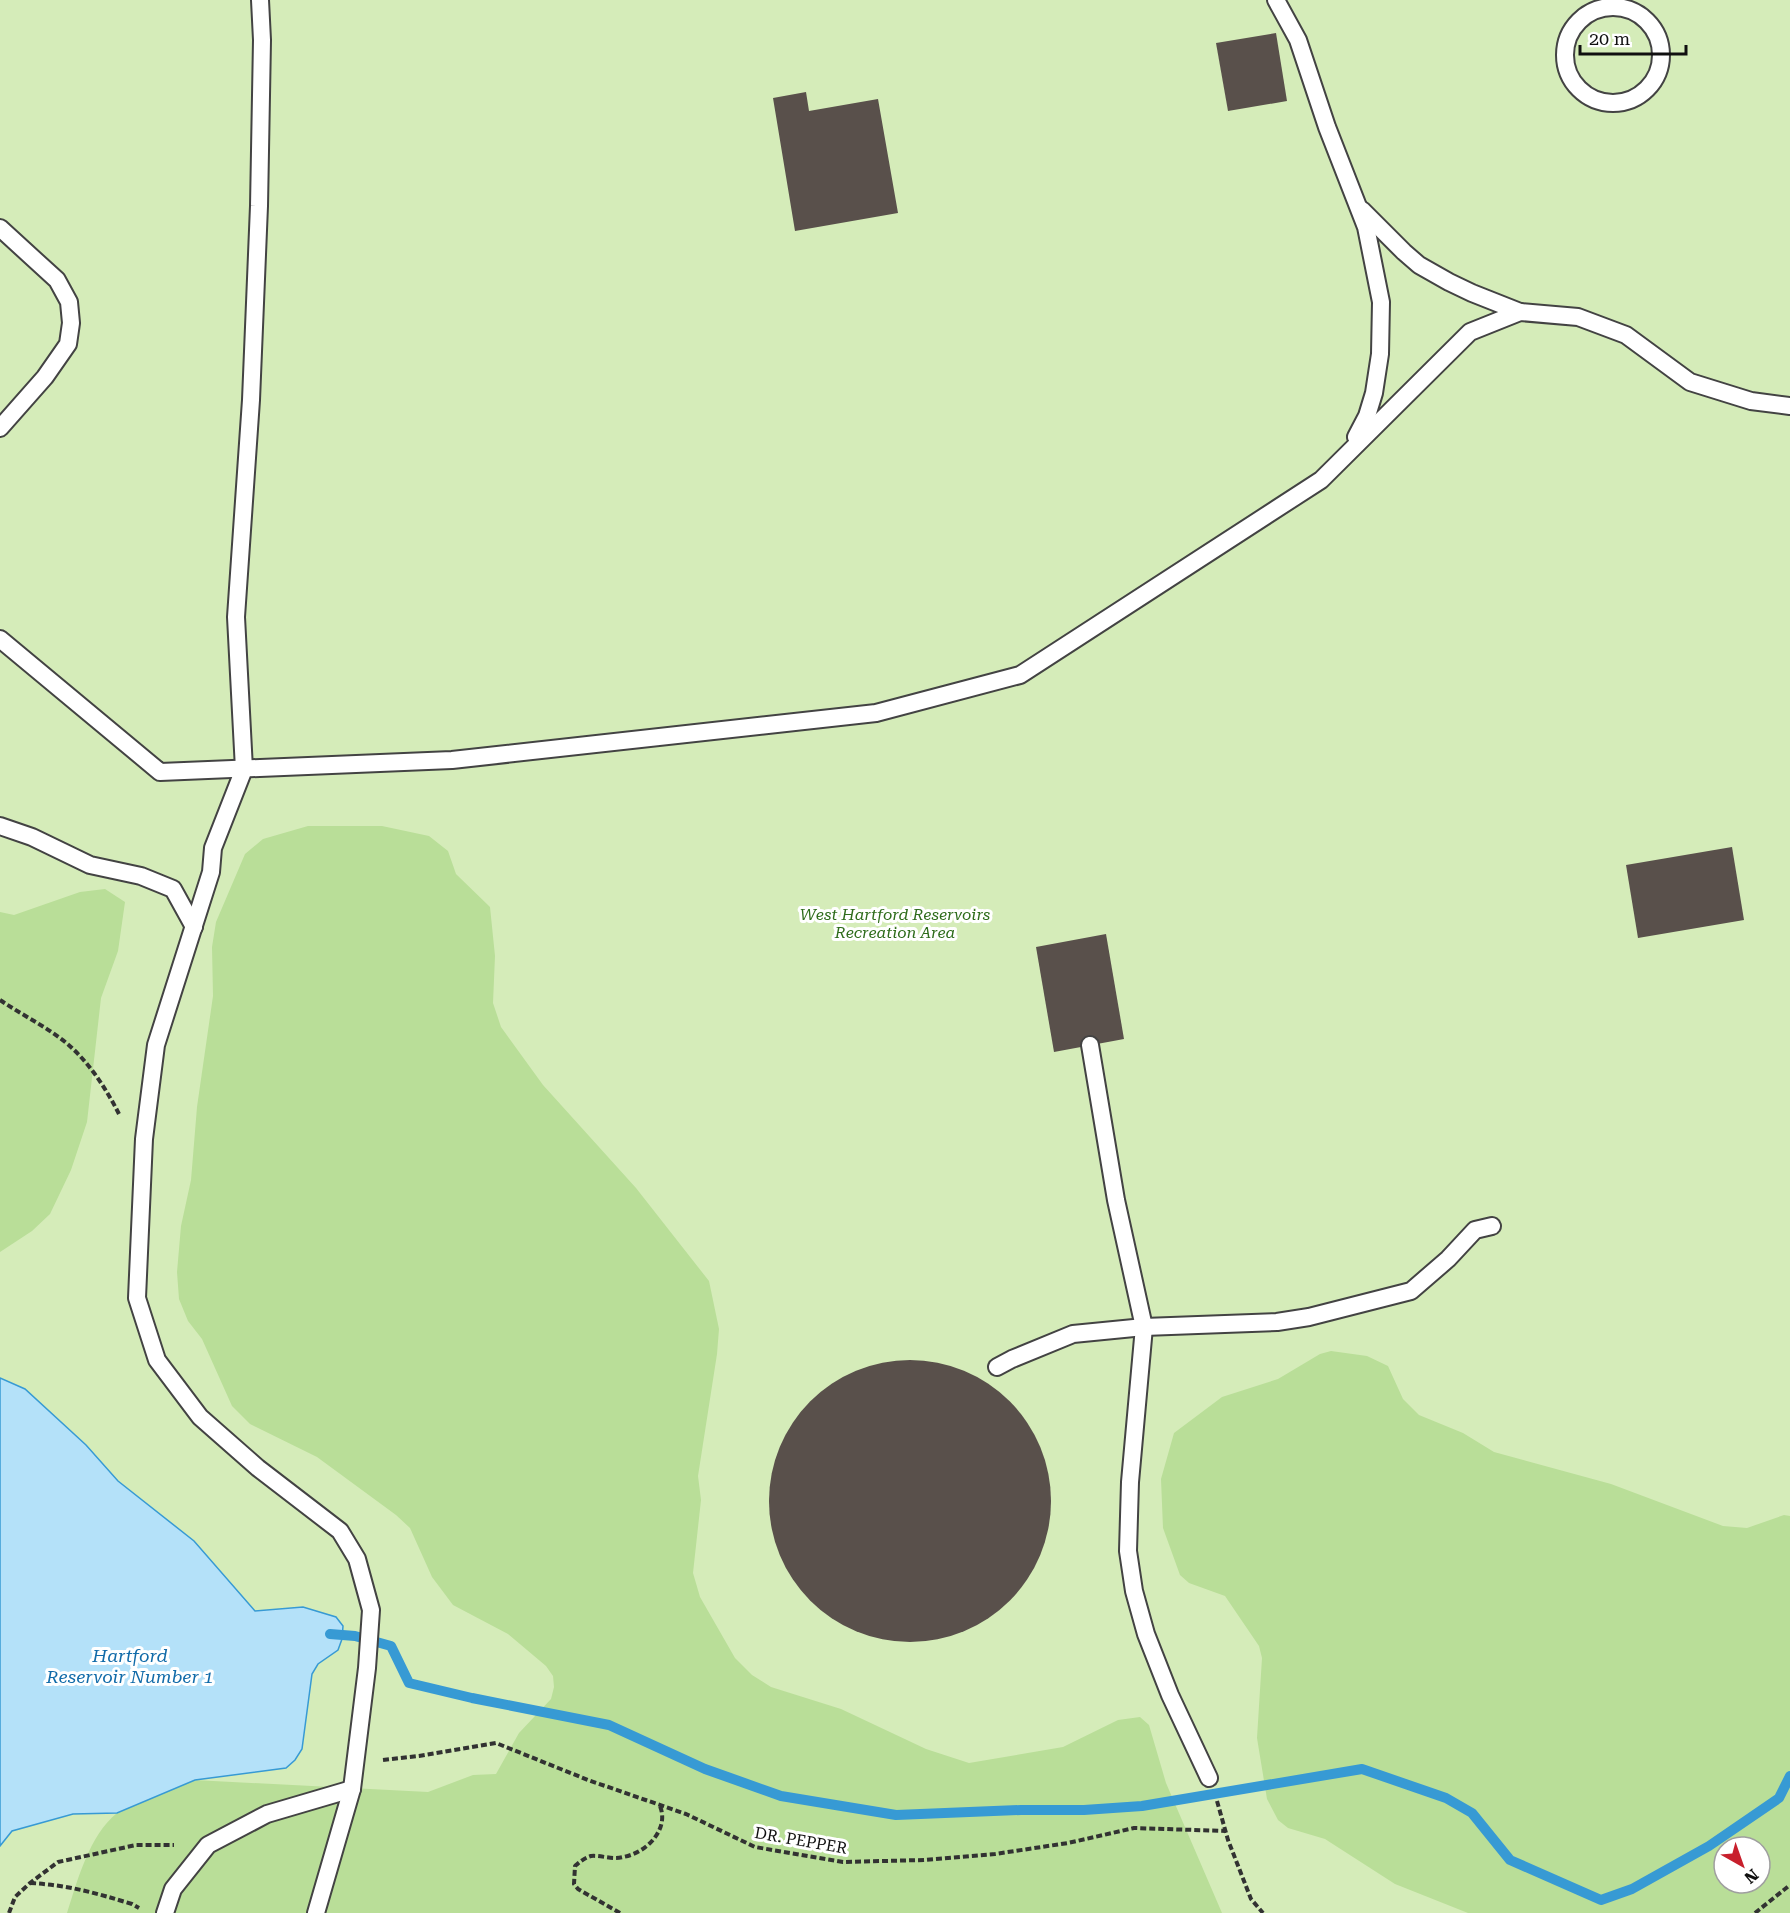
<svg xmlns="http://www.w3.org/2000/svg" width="1790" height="1913" viewBox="0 0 1790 1913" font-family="'Roboto Serif',serif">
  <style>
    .green { fill: #d5ecb9; fill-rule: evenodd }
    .forest { fill: #b9de98; fill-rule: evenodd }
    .water { fill: #b4e1f9; stroke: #379ad4; stroke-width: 1.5 }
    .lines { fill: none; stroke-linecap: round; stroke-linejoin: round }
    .stream { stroke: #379ad4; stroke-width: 10 }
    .building { fill: #59504b }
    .lane-casing { stroke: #434343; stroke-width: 20 }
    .path { stroke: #323232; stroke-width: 4; stroke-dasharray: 6 3; stroke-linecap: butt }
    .lane { stroke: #fff; stroke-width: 16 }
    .labels { text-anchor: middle; stroke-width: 6; stroke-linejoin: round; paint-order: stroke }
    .park-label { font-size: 16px; font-style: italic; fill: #2e6c1b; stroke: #fff }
    .street-label { font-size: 16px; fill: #101010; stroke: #fff }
    .water-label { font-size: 18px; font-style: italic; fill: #116ba9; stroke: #fff }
  </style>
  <rect width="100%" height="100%" fill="#fffcf2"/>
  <path class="green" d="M0,0H1790V1913H0ZM1724,1847H1760V1883H1724Z"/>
  <g class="forest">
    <path d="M308,826H382L429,836L448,851L456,874L490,907L495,956L493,1003L501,1027L543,1085L636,1188L709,1281L719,1329L717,1354L698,1476L701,1500L693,1573L700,1597L735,1658L752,1675L771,1687L841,1709L926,1749L969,1763L1063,1747L1118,1720L1140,1717L1149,1725L1166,1783L1222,1913H67C78,1879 89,1836 117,1813L194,1780L428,1792L473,1775L496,1774L519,1733L551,1699L554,1687L553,1676L546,1666L508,1634L453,1605L432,1577L410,1528L396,1515L317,1457L250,1424L232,1406L202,1339L188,1321L179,1299L177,1272L181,1226L191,1180L197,1107L213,996L212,947L216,922L245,854L263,839Z"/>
    <path d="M105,889L125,902L118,951L101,998L87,1122L71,1170L50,1214L32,1231L0,1252V912L14,915L80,892Z"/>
    <path d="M1331,1351L1367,1356L1388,1366L1403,1399L1419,1415L1463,1433L1494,1452L1611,1484L1723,1526L1747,1528L1784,1515L1790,1516V1913H1468L1395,1884L1325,1839L1288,1828L1278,1820L1267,1799L1257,1738L1262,1658L1259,1646L1225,1596L1189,1583L1180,1575L1163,1528L1161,1479L1174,1433L1222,1397L1278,1379L1320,1354ZM1724,1847H1760V1883H1724Z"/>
  </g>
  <path class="water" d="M0,1378L25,1389L86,1445L118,1481L194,1541L255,1611L303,1607L336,1617L343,1626L342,1639L338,1650L318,1664L312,1674L302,1749L295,1760L286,1768L195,1780L117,1813L73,1814L12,1831L0,1846Z"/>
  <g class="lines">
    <path class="stream" d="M330,1634L355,1636L391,1646L409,1683L472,1698L609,1725L705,1769L781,1796L896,1815L1021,1810H1084L1142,1806L1362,1769L1446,1798L1472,1813L1510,1860L1601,1900L1632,1889L1709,1846L1779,1798L1790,1776"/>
  </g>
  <g class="building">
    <path d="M1276,33L1287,101L1228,111L1216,43Z"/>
    <path d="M806,92L809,111L878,99L898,213L795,231L773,98Z"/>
    <path d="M1732,847L1744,920L1638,938L1626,865Z"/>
    <path d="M1106,934L1124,1039L1054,1052L1036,947Z"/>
    <circle cx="910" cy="1501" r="141"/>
  </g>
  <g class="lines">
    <defs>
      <g id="lane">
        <path d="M260,0L262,40L259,206L251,400L236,617L244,769L213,848L211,872L156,1045L144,1139L137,1298L157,1360L200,1417L258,1468L340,1531L357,1559L371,1610L367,1668L352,1789L316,1913"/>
        <path d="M1276,0L1298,40L1327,127L1366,227L1381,302L1380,354L1374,393L1367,416L1356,437"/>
        <circle cx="1613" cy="55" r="48"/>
        <path d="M1362,210L1404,252L1419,265L1449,282L1472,293L1520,312"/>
        <path d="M0,228L57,280L69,302L71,323L68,344L45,377L0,428"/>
        <path d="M0,639L160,772L452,760L876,713L1020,675L1321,480L1470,332L1520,312L1578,317L1626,335L1690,382L1751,401L1790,406"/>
        <path d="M0,826L32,837L90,865L141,876L173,889L194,927"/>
        <path d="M1090,1045L1116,1200L1144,1327L1130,1482L1128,1551L1134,1591L1146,1634L1170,1695L1209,1778"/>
        <path d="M997,1367L1012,1359L1073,1334L1144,1327L1277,1322L1309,1317L1411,1291L1448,1259L1475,1230L1492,1226"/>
        <path d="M165,1913L173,1889L208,1845L267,1814L352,1789"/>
      </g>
    </defs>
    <use href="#lane" class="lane-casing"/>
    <g class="path">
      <path d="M0,1000C19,1013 41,1024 60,1038C86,1057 106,1088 120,1116"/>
      <path d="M383,1760L419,1756L496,1743L588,1780L686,1814L755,1847L843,1862L924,1860L995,1854L1068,1843L1134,1828L1226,1831"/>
      <path d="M1217,1801L1228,1840L1251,1899L1263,1913"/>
      <path d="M30,1883C68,1885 96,1893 132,1904L139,1908"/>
      <path d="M9,1913L15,1897L30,1883L58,1862L136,1845H174"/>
      <path d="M620,1913L578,1889L574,1884L575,1866C580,1862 584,1858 591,1856C601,1855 612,1860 623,1857C647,1853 671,1828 659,1804"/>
      <path d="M1755,1913L1790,1885"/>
    </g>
    <use href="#lane" class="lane"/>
  </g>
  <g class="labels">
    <g class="park-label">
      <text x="895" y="920">West Hartford Reservoirs<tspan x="895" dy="18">Recreation Area</tspan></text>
    </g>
    <g class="street-label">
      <text transform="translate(801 1840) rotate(10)" y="6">DR. PEPPER</text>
    </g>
    <g class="water-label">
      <text x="130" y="1662">Hartford<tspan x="130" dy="21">Reservoir Number 1</tspan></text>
    </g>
  </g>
  <g transform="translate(1742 1865) rotate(140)"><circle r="28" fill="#ffffff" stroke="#9f9f9f" stroke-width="1.5"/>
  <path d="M0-4.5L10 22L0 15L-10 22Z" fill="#c81f2c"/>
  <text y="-9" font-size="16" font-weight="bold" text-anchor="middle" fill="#101010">N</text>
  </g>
  <path d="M1580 45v9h106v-9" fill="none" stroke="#101010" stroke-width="3"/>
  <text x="1589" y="45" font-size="18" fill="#101010" stroke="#ffffff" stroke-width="4.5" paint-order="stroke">20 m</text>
</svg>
